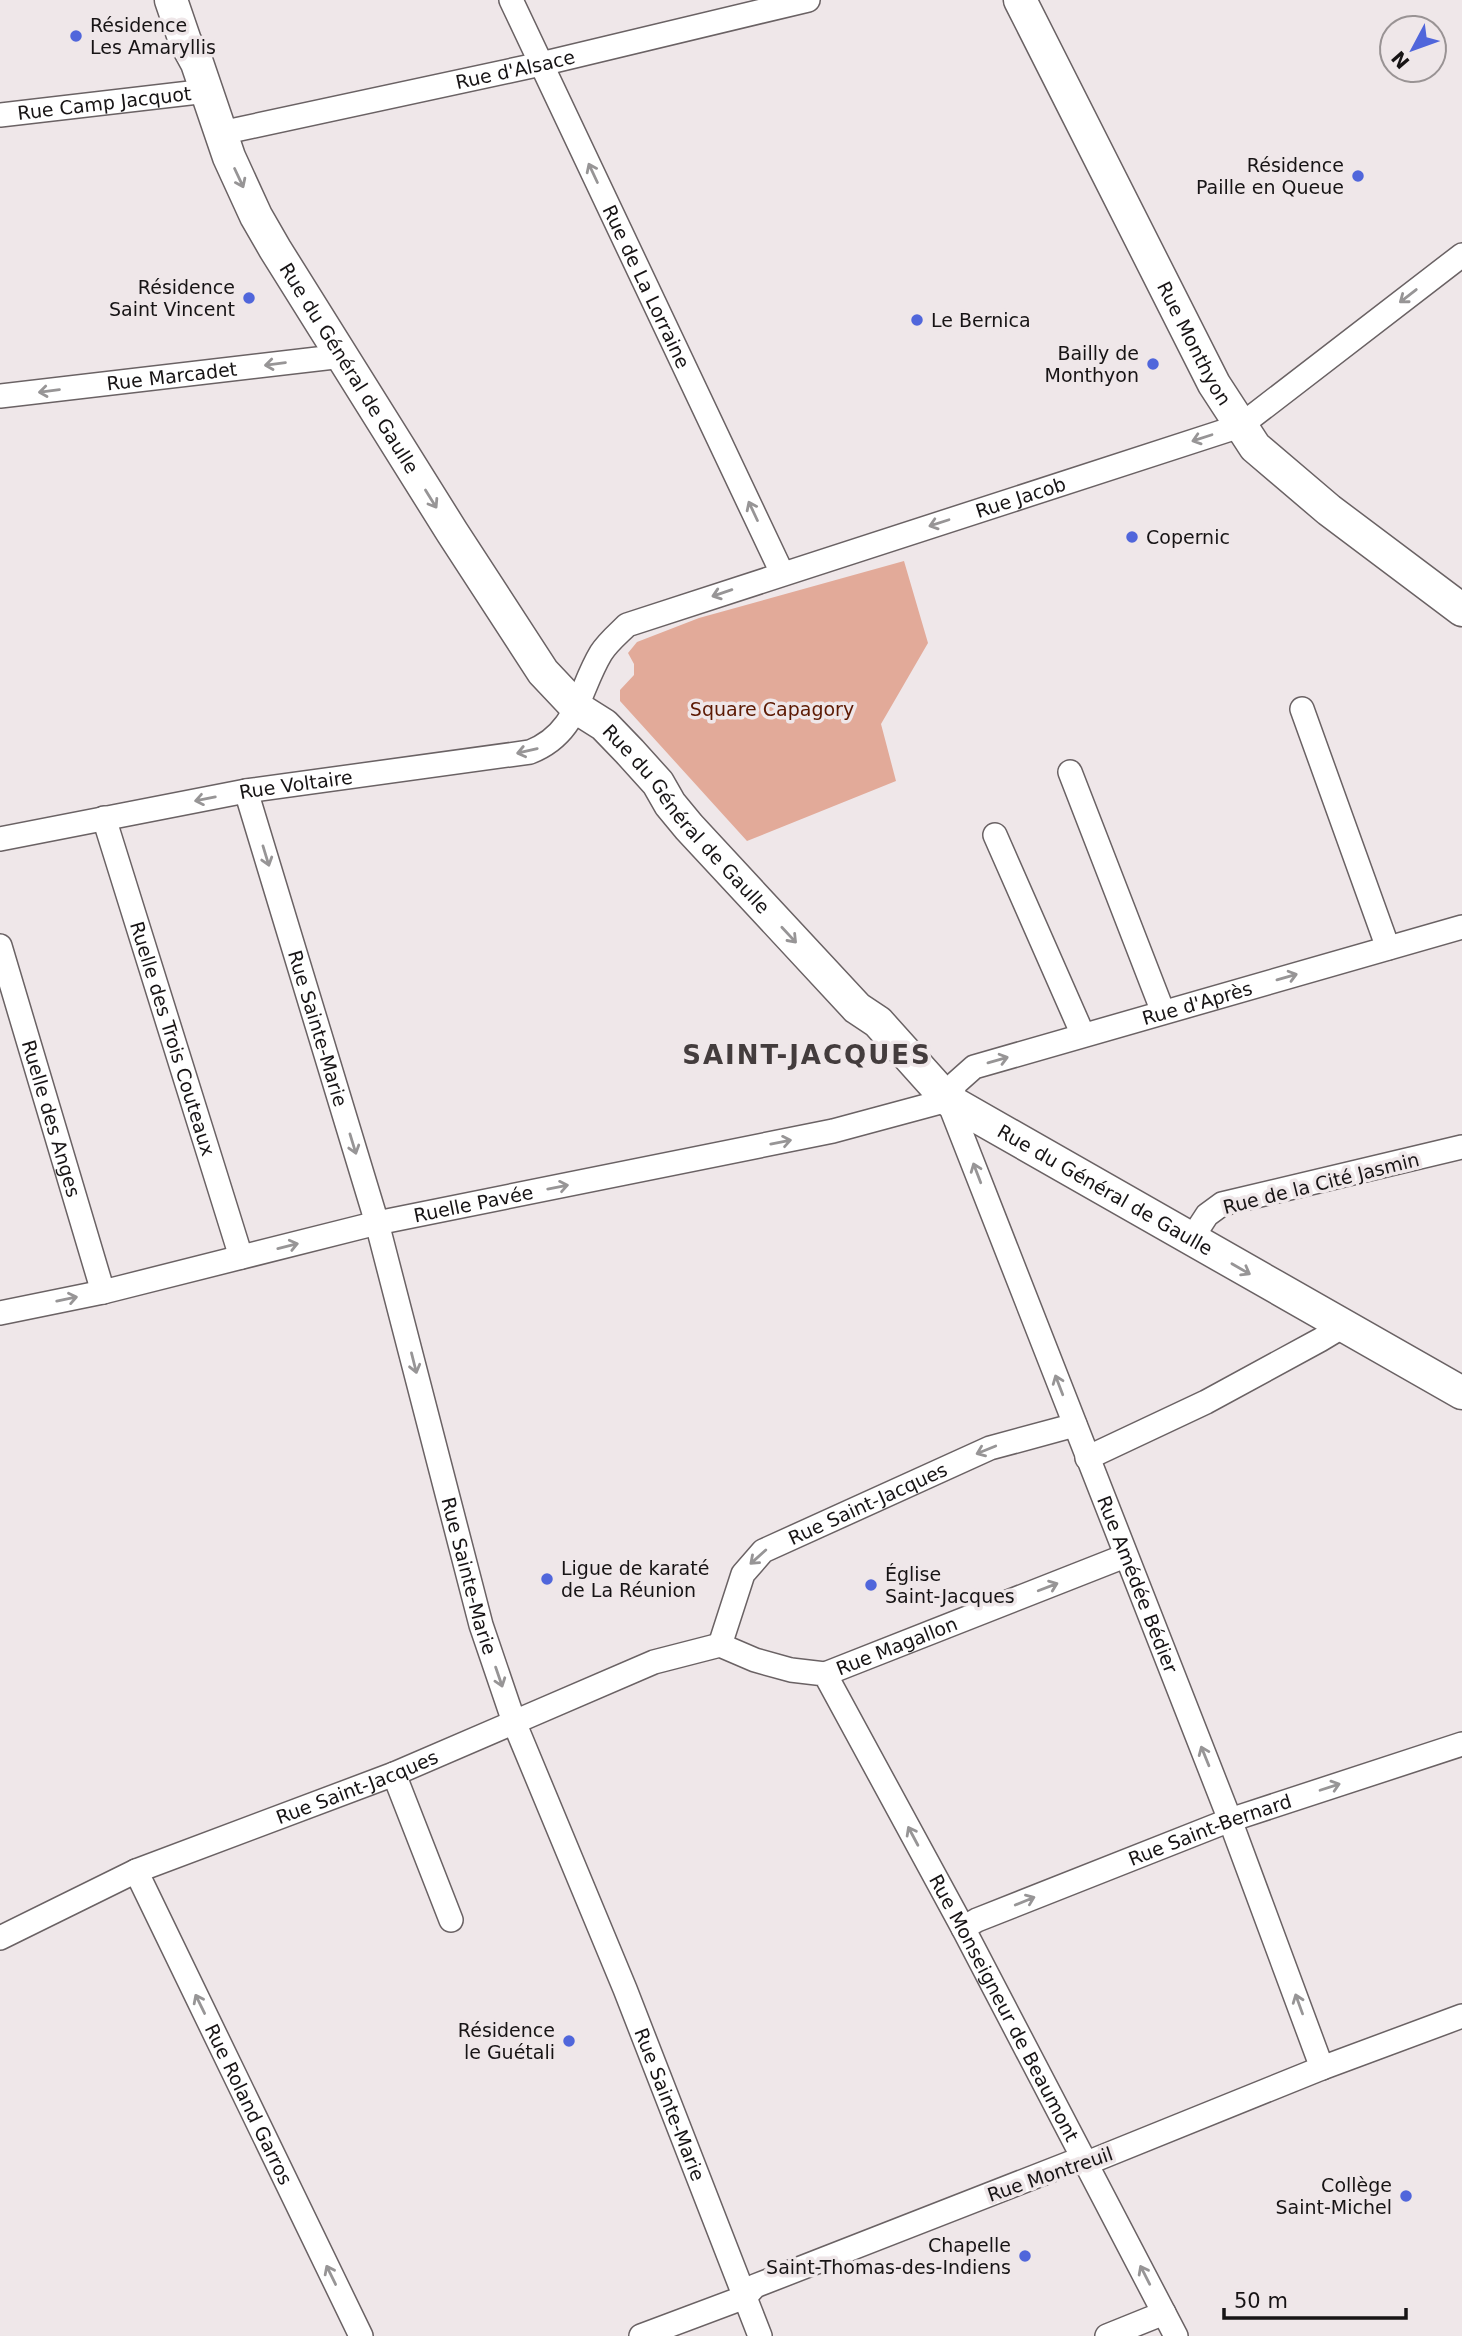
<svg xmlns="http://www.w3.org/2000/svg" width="1462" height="2336" viewBox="0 0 1462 2336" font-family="'DejaVu Sans',sans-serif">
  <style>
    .green { fill: #e2aa99 }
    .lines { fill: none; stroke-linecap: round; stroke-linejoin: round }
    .minor-casing { stroke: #6a6264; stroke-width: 26 }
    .secondary-casing { stroke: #6a6264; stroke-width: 35 }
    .minor { stroke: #fff; stroke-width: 23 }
    .secondary { stroke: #fff; stroke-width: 32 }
    .oneway { stroke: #979596 }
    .poi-dot { fill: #5066db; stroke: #efe7e9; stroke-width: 2.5 }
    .labels { text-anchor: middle; stroke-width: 7; stroke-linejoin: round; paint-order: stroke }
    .poi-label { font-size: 19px; fill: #171415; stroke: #efe7e9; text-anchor: end }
    .street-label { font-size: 19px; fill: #171415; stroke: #efe7e9 }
    .park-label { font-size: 19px; fill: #5c1903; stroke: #efe7e9 }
    .district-label { font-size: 26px; font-weight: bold; letter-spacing: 2px; fill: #433c3d; stroke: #efe7e9 }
  </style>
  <rect width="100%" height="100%" fill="#efe7e9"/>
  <path class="green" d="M904,561L928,643L881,724L896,781L747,841L620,701V690L634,675V664L628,653L637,642L699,618Z"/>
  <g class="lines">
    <defs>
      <g id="minor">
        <path id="s1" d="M511,0L782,573"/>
        <path id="s2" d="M0,115L207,91"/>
        <path id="s3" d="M221,133L541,64L808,0"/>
        <path id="s4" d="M0,396L343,356"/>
        <path d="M1302,709L1388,948"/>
        <path d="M1070,772L1163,1012"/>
        <path id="s5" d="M246,791L377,1223L481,1625L514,1722L625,1989L760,2336"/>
        <path id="s6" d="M104,818L241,1257"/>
        <path d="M995,835L1083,1035"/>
        <path id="s7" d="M0,839L246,791L530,752C578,733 578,691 601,653C608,642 618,634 627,625L1240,426L1462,255"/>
        <path id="s8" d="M0,946L103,1292"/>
        <path id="s9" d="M948,1100L1230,1820L1322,2068"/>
        <path id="s10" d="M948,1100L956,1083L974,1067L1462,927"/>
        <path d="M1192,1238L1207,1215L1222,1204L1462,1147"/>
        <path id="s11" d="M0,1313L103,1292L377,1223L833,1131L948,1100"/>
        <path d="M1087,1458L1206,1402L1320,1340L1335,1331L1339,1325"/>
        <path id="s12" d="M720,1645L743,1574L763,1551L990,1448L1075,1425"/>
        <path id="s13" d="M825,1674L1125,1556"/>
        <path d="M394,1774L451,1920"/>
        <path id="s14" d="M136,1871L361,2336"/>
        <path id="s15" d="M963,1928L977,1920L1230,1820L1462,1744"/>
        <path id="s16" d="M0,1938L136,1871L394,1774L654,1662L720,1645L755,1660L791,1670L825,1674L963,1928L1176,2336"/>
        <path d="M641,2336L745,2297L755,2286L1070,2163H1087L1322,2068L1462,2016"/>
        <path d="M1107,2336L1164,2313"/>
      </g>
      <g id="secondary">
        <path id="s17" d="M171,0L185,41L197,63L229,157L256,216L275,249L452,532L543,672L577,708L604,725L630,752L658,783L670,804L689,827L857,1008L878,1022L948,1100L1462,1393"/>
        <path id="s18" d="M1020,0L1214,384L1255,447L1329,510L1462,610"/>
      </g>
    </defs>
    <use href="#minor" class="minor-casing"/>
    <use href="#secondary" class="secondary-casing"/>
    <use href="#minor" class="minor"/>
    <use href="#secondary" class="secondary"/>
  </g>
  <defs><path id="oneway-shaft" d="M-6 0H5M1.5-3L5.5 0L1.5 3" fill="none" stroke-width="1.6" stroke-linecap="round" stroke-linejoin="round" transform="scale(1.75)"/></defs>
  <g class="oneway">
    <use href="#oneway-shaft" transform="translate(593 173) rotate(-115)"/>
    <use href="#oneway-shaft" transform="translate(239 178) rotate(65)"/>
    <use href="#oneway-shaft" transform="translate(1408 296) rotate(142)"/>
    <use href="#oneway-shaft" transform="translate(275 364) rotate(173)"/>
    <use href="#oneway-shaft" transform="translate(49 391) rotate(173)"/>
    <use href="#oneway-shaft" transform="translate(1202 438) rotate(162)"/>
    <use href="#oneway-shaft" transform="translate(431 499) rotate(58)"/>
    <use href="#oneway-shaft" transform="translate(753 511) rotate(-115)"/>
    <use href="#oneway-shaft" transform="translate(939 523) rotate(162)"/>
    <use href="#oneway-shaft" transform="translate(722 593) rotate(161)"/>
    <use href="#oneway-shaft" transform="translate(527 751) rotate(167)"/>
    <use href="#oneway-shaft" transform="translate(205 799) rotate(169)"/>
    <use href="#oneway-shaft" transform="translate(266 856) rotate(73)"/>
    <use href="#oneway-shaft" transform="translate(789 935) rotate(47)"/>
    <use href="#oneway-shaft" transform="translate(1287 977) rotate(-16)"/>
    <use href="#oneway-shaft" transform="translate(998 1060) rotate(-16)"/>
    <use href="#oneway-shaft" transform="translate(781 1142) rotate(-11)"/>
    <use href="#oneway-shaft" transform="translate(353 1144) rotate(73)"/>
    <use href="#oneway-shaft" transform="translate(977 1173) rotate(-111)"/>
    <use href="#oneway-shaft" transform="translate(558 1187) rotate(-11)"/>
    <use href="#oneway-shaft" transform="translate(288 1246) rotate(-14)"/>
    <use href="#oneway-shaft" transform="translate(1241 1269) rotate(30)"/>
    <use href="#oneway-shaft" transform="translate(67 1299) rotate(-12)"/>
    <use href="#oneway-shaft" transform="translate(414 1363) rotate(76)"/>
    <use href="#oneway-shaft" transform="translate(1059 1385) rotate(-111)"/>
    <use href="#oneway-shaft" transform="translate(986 1450) rotate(158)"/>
    <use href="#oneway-shaft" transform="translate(758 1557) rotate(138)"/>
    <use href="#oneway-shaft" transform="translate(1048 1587) rotate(-21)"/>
    <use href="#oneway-shaft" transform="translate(499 1677) rotate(71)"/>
    <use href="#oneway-shaft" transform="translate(1205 1756) rotate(-112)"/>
    <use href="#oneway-shaft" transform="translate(1330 1787) rotate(-18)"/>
    <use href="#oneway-shaft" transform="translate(913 1836) rotate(-118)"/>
    <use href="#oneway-shaft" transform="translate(1025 1901) rotate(-22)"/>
    <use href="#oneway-shaft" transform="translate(200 2004) rotate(-116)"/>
    <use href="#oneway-shaft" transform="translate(1299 2004) rotate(-110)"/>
    <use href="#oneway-shaft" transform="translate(331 2275) rotate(-116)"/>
    <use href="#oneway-shaft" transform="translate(1145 2275) rotate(-117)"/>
  </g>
  <g class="poi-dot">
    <circle cx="76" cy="36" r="7"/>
    <circle cx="1358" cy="176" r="7"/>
    <circle cx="249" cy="298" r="7"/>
    <circle cx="917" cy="320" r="7"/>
    <circle cx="1153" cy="364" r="7"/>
    <circle cx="1132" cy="537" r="7"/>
    <circle cx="547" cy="1579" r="7"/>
    <circle cx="871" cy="1585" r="7"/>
    <circle cx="569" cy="2041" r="7"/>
    <circle cx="1406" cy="2196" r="7"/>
    <circle cx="1025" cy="2256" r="7"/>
  </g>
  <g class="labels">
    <g class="poi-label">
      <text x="90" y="32" text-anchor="start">Résidence<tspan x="90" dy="22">Les Amaryllis</tspan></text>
      <text x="1344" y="172">Résidence<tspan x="1344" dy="22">Paille en Queue</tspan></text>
      <text x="235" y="294">Résidence<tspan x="235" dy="22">Saint Vincent</tspan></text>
      <text x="931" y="327" text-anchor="start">Le Bernica</text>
      <text x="1139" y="360">Bailly de<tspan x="1139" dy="22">Monthyon</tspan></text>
      <text x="1146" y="544" text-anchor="start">Copernic</text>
      <text x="561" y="1575" text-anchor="start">Ligue de karaté<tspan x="561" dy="22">de La Réunion</tspan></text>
      <text x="885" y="1581" text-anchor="start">Église<tspan x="885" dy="22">Saint-Jacques</tspan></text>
      <text x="555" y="2037">Résidence<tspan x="555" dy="22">le Guétali</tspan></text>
      <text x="1392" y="2192">Collège<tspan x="1392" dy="22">Saint-Michel</tspan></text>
      <text x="1011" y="2252">Chapelle<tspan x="1011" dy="22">Saint-Thomas-des-Indiens</tspan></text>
    </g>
    <g class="street-label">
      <text dy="7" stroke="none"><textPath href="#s3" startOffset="301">Rue d'Alsace</textPath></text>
      <text dy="7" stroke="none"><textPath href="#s2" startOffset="105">Rue Camp Jacquot</textPath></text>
      <text dy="7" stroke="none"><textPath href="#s1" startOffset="317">Rue de La Lorraine</textPath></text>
      <text dy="7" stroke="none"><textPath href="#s18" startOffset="385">Rue Monthyon</textPath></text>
      <text dy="7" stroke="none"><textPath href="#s17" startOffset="411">Rue du Général de Gaulle</textPath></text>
      <text dy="7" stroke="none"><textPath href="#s4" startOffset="173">Rue Marcadet</textPath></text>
      <text dy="7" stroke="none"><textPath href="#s7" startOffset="1115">Rue Jacob</textPath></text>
      <text dy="7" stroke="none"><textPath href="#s7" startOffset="301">Rue Voltaire</textPath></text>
      <text dy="7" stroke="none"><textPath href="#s17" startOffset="978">Rue du Général de Gaulle</textPath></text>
      <text dy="7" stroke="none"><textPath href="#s10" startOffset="275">Rue d'Après</textPath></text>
      <text dy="7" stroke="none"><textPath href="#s5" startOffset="248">Rue Sainte-Marie</textPath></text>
      <text dy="7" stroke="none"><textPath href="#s6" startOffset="231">Ruelle des Trois Couteaux</textPath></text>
      <text dy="7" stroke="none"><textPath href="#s8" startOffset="180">Ruelle des Anges</textPath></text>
      <text transform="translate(1321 1183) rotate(-14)" y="7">Rue de la Cité Jasmin</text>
      <text dy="7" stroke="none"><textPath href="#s17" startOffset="1544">Rue du Général de Gaulle</textPath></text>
      <text dy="7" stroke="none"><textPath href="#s11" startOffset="486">Ruelle Pavée</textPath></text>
      <text dy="7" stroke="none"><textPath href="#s12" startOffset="220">Rue Saint-Jacques</textPath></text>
      <text dy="7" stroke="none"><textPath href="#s5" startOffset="816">Rue Sainte-Marie</textPath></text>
      <text dy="7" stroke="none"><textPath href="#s9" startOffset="520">Rue Amédée Bédier</textPath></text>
      <text dy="7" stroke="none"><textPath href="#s13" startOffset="77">Rue Magallon</textPath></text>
      <text dy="7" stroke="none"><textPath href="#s16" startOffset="388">Rue Saint-Jacques</textPath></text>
      <text dy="7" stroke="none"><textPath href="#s15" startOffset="266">Rue Saint-Bernard</textPath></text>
      <text dy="7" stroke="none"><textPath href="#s16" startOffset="1267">Rue Monseigneur de Beaumont</textPath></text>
      <text dy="7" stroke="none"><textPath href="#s14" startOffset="259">Rue Roland Garros</textPath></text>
      <text dy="7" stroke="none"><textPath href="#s5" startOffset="1382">Rue Sainte-Marie</textPath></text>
      <text transform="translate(1050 2174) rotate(-19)" y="7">Rue Montreuil</text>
    </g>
    <g class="park-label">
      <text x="772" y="716">Square Capagory</text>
    </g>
    <g class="district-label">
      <text x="807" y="1064">SAINT-JACQUES</text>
    </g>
  </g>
  <g transform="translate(1413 49) rotate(229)"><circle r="33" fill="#efe7e9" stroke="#999394" stroke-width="2"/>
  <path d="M0-5L12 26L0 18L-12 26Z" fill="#5066db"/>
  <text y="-10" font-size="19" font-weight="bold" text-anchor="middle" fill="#171415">N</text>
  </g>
  <path d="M1224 2308v10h182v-10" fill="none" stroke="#171415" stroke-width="3.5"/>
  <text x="1234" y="2308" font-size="21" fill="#171415" stroke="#efe7e9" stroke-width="5" paint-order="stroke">50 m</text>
</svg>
